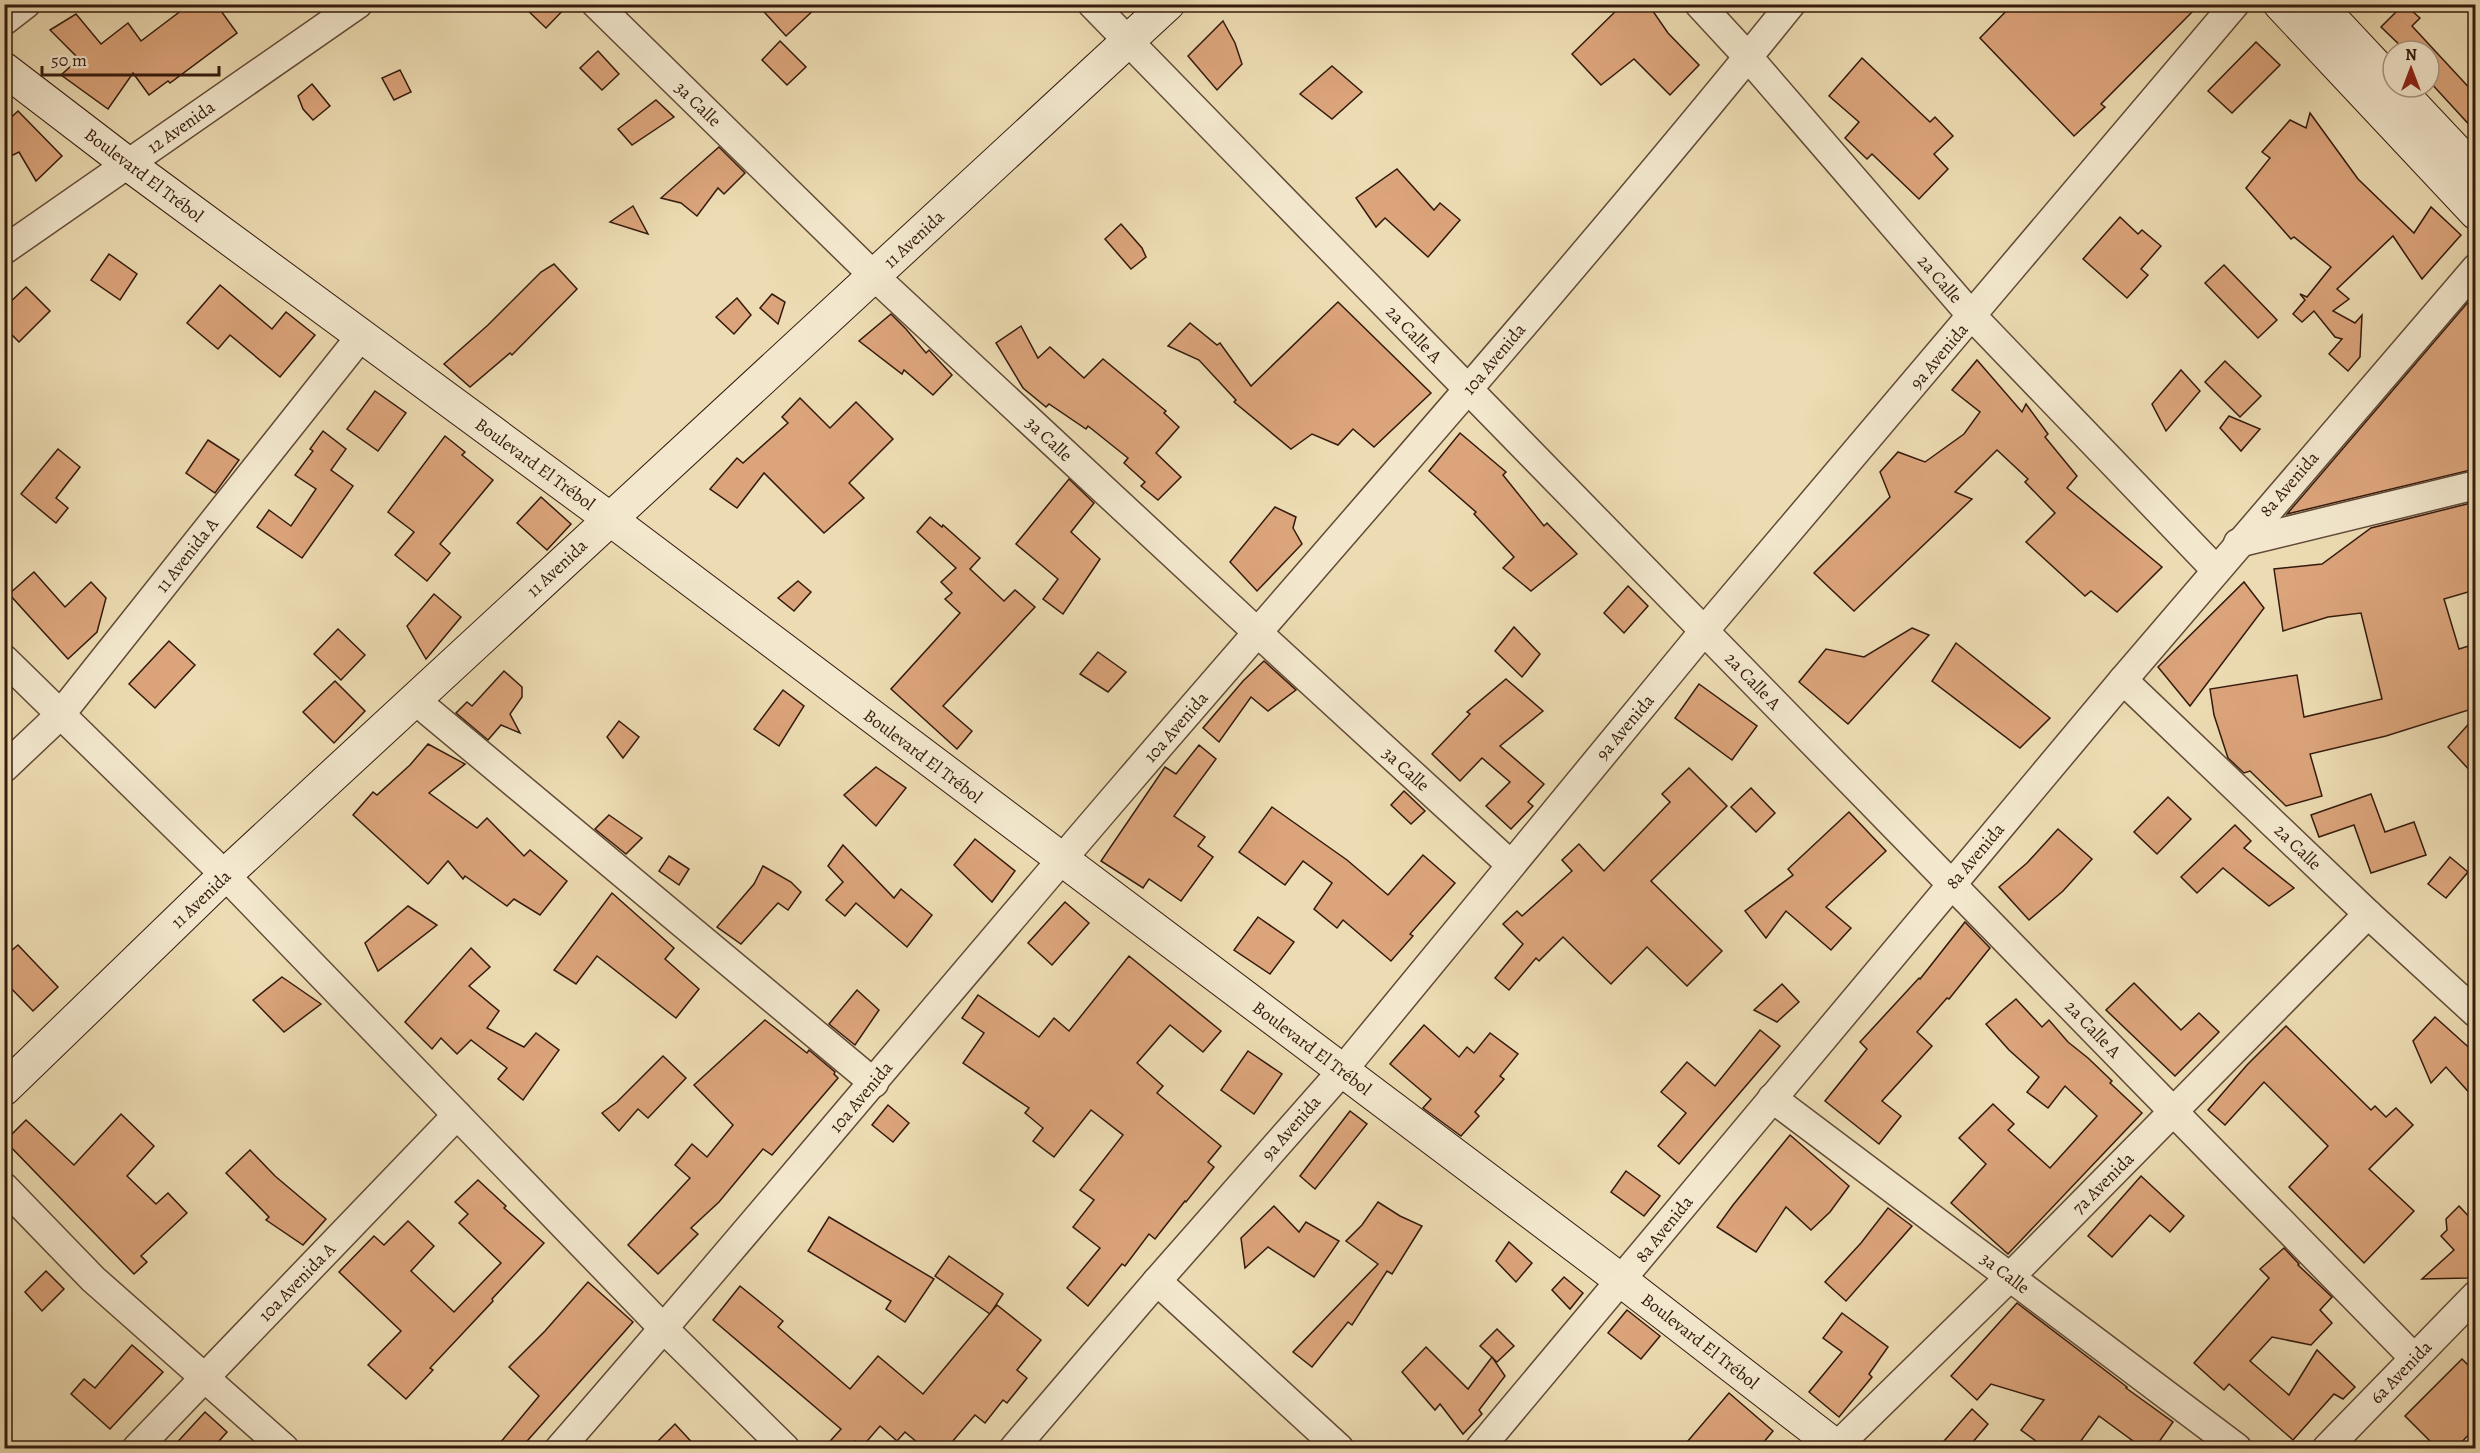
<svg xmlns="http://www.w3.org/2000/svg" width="2480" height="1453" viewBox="0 0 2480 1453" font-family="Alegreya,serif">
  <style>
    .building { fill: #dca47b; stroke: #341a0d; stroke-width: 1.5 }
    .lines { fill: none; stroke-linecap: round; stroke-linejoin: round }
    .street-casing { stroke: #624a36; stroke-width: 31 }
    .secondary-casing { stroke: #341a0d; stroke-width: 35 }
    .street { stroke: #f3e8ce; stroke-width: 28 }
    .secondary { stroke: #f3e8ce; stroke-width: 33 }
    .labels { text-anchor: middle; stroke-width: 6; stroke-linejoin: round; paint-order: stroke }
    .street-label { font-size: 18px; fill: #341a0d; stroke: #f3e8ce }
  </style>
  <rect width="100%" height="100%" fill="#eddcb3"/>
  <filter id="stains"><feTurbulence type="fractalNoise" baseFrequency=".00333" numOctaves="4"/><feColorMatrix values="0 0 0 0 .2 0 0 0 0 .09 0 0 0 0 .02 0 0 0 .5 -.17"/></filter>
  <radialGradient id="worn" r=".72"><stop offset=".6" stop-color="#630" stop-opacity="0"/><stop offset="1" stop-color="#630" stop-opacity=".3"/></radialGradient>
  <g class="building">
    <path d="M190,4H216L237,33L170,83L168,81L149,95L133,73L108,109L61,75L79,59L50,30L76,14L101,44L128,23L141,41Z"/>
    <path d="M521,4H569L546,28Z"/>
    <path d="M757,4H820L786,36Z"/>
    <path d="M1623,4H1648L1668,33L1699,65L1670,95L1634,59L1601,85L1572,54Z"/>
    <path d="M2013,4H2200L2101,104L2105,107L2074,136L1980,38Z"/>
    <path d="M2404,4L2420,18L2412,26L2475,94V131L2429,81V51H2406L2381,27Z"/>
    <path d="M1223,21L1235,43L1242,64L1217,90L1188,56Z"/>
    <path d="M780,41L806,67L787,85L762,60Z"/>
    <path d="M2256,42L2280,65L2232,113L2208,91Z"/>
    <path d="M598,51L619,74L602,90L580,68Z"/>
    <path d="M1862,58L1930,122L1935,117L1953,136L1934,154L1948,169L1919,199L1872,154L1867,159L1845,138L1859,122L1829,96Z"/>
    <path d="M1332,66L1362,92L1332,119L1300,94Z"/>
    <path d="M400,70L411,92L394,100L382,78Z"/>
    <path d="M312,84L330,106L313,120L303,109L298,96Z"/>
    <path d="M656,100L674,117L632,145L618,129Z"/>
    <path d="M18,111L62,156L36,181L19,152L9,157L4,138V124Z"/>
    <path d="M2310,113L2358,179L2414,233L2431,207L2461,235L2422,279L2393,236L2337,289L2349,299L2333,311L2355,323L2362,315L2360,357L2348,371L2329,354L2342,339L2335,337L2314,311L2302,322L2293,314L2305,300L2300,294L2307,297L2331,267L2294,237L2291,239L2246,188L2270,158L2262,152L2290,120L2306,128Z"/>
    <path d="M719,147L745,173L724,194L718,188L697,216L681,203L661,198Z"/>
    <path d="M1397,169L1434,210L1440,203L1460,220L1428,257L1385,218L1376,227L1356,198Z"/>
    <path d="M633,206L648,234L610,222Z"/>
    <path d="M2120,217L2138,234L2142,230L2161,246L2141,269L2148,275L2127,298L2083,259Z"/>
    <path d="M1121,224L1142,248L1146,257L1131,269L1105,239Z"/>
    <path d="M109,254L137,274L120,300L91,280Z"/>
    <path d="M554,264L577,289L512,355L510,353L470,387L444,364L488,325L541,272Z"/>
    <path d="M2224,265L2277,320L2258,338L2205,283Z"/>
    <path d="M220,285L272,329L286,312L315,335L280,377L230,335L218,349L187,323Z"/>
    <path d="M26,287L50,311L19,342L4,327V308Z"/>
    <path d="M772,294L785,302L778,324L760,308Z"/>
    <path d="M2475,294V469L2287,514Z"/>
    <path d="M737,298L751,315L734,334L716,317Z"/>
    <path d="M1338,302L1431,393L1374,447L1353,429L1338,445L1312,434L1291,449L1234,402L1236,400L1199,360L1168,346L1190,323L1217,345L1220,343L1251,386Z"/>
    <path d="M891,314L906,329L926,353L929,350L952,375L933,395L904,370L902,374L859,341Z"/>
    <path d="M1021,326L1038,358L1050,347L1084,378L1103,359L1166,411L1164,413L1179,427L1156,453L1181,477L1158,500L1141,486L1145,482L1124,463L1128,458L1088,426L1086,429L1049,404L1046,407L1023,388L996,343Z"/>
    <path d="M1977,360L2022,412L2026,404L2048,434L2045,437L2077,476L2067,488L2162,567L2117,612L2091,591L2085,596L2026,542L2055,513L2025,482L2028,479L1997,450L1955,492L1972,499L1854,611L1814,573L1890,497L1880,472L1898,452L1925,462L1964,434L1980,412L1952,390Z"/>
    <path d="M2225,361L2261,396L2240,417L2205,382Z"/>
    <path d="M2181,370L2200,391L2166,431L2152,404Z"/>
    <path d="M375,391L406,413L378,451L347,429Z"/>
    <path d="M800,398L830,428L856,402L893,439L849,483L864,498L824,533L764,473L737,508L710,489L737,458L743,463L788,423L782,417Z"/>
    <path d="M2229,416L2260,429L2241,451L2220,428Z"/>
    <path d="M323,431L346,449L331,470L353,486L302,558L257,527L269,510L291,526L316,489L295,475L313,451L310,449Z"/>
    <path d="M1460,433L1506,472L1503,475L1544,526L1547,523L1577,554L1531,591L1503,568L1514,557L1474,514L1476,512L1429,471Z"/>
    <path d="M445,436L465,452L462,455L493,480L440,544L450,553L427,581L395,555L414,532L388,512Z"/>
    <path d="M208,440L239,460L215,493L186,473Z"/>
    <path d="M58,449L80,467L56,498L68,508L56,523L21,494Z"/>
    <path d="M1069,479L1094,503L1071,532L1100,559L1063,614L1043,599L1058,579L1016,544Z"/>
    <path d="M541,497L571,524L547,550L517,523Z"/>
    <path d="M2475,502V590L2444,599L2459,649L2475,644V708L2386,736L2310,754L2322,796L2286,806L2250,771L2244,773L2228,758L2214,715L2210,689L2297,675L2304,717L2382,699L2361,613L2328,617L2283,631L2274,569L2322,564L2371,528Z"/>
    <path d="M1275,507L1296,517L1293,528L1302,544L1257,591L1230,562Z"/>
    <path d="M930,517L942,527L943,525L980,558L970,569L1004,601L1015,590L1035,607L943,706L972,731L957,749L891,689L960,613L945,599L952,593L941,582L956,568L917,532Z"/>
    <path d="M34,572L65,607L91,582L106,598L97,632L68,659L9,594Z"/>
    <path d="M798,581L811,592L794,611L778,598Z"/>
    <path d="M2244,582L2264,608L2190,706L2158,667Z"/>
    <path d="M1628,586L1648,606L1624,633L1604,613Z"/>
    <path d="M434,594L461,617L426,659L407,626Z"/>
    <path d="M1514,627L1540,654L1522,677L1495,651Z"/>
    <path d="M1912,628L1929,635L1848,724L1799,682L1826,649L1864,657Z"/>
    <path d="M338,629L365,655L341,680L314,654Z"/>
    <path d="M169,641L195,665L155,708L129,684Z"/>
    <path d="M1956,643L2050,718L2020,748L1932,681Z"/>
    <path d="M1098,652L1126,672L1108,692L1080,674Z"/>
    <path d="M1264,661L1296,690L1268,711L1251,697L1219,742L1203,728L1243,681Z"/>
    <path d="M504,671L522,687V697L510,714L520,733L501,725L488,740L456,713L467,702L472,706Z"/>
    <path d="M1506,679L1543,711L1500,746L1544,784L1528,802L1533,806L1511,829L1486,806L1510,782L1482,758L1460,781L1432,754L1470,714L1467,712Z"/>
    <path d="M335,681L365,711L334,743L303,712Z"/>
    <path d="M1699,684L1757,726L1732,760L1675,718Z"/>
    <path d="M783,690L804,706L779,746L754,729Z"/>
    <path d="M2475,717V776L2448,747Z"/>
    <path d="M619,721L639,737L623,758L607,737Z"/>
    <path d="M428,744L465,764L429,793L477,828L487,818L524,856L530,850L567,881L540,915L514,899L507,906L465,876L463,879L448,861L428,884L353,815L373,792L377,795L410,765Z"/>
    <path d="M1199,745L1216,759L1174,816L1205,837L1198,846L1213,857L1181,901L1149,879L1143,888L1101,861L1165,767L1176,774Z"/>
    <path d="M876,767L906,788L876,826L844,795Z"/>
    <path d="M1689,768L1727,806L1651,881L1722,951L1687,986L1647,947L1611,984L1563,937L1539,961L1536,958L1509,990L1495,978L1523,944L1503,924L1517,911L1522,916L1572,871L1562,860L1579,844L1604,871L1670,802L1662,794Z"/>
    <path d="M1751,788L1775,813L1756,832L1731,807Z"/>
    <path d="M1404,791L1425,811L1411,824L1391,805Z"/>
    <path d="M2371,794L2385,832L2414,822L2426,855L2371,873L2354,825L2319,837L2311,815Z"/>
    <path d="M2168,797L2191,819L2157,854L2134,832Z"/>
    <path d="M1272,807L1347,860L1388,895L1423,855L1455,883L1410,934L1413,936L1391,961L1343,920L1337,928L1314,909L1332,883L1303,861L1285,885L1239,852Z"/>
    <path d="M1849,812L1886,851L1826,907L1851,928L1831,950L1786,911L1766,938L1745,911L1793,875L1788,869Z"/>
    <path d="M609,815L642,838L626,854L595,829Z"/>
    <path d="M2235,825L2251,841L2244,848L2294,888L2269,906L2223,868L2197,893L2181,877Z"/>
    <path d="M2058,829L2092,859L2063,891L2029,920L1999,887L2027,863Z"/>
    <path d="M975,839L1015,871L992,902L954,865Z"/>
    <path d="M843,845L894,898L901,889L932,915L907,947L856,903L845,916L826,900L843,882L828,866Z"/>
    <path d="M669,856L689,869L679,885L659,871Z"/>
    <path d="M2450,857L2468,872L2446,898L2428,884Z"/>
    <path d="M763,866L791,882L801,892L788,910L778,903L741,944L717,927L754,884Z"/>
    <path d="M612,893L674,948L665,959L699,989L676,1018L597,956L576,984L554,970Z"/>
    <path d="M1065,902L1089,923L1052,965L1028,943Z"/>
    <path d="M408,906L437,925L378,971L365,943Z"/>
    <path d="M1258,917L1294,942L1270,974L1234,950Z"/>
    <path d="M1965,922L1990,948L1949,999L1947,998L1917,1032L1932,1046L1882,1101L1901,1116L1879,1144L1825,1101L1867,1049L1860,1042L1919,978L1920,979Z"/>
    <path d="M18,945L58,987L33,1011L4,981V957Z"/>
    <path d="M471,948L490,967L469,986L499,1011L487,1028L524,1047L536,1033L559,1050L523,1100L498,1079L507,1068L471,1040L457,1054L441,1038L432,1049L405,1022Z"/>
    <path d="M1129,956L1221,1031L1203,1052L1170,1025L1137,1063L1163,1086L1157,1093L1221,1146L1208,1162L1214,1167L1186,1202L1185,1201L1155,1239L1149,1234L1125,1266L1122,1264L1088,1306L1067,1288L1100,1248L1073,1227L1094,1200L1080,1190L1123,1135L1091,1110L1054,1157L1033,1141L1043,1128L1025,1113L1029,1108L963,1063L984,1033L962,1018L978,995L1039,1037L1054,1018L1069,1031Z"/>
    <path d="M282,977L321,1004L284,1032L253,1000Z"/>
    <path d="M2134,983L2181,1030L2199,1013L2219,1032L2175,1076L2106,1010Z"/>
    <path d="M1782,984L1799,1002L1777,1022L1754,1010Z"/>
    <path d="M857,990L879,1010L855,1045L829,1024Z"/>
    <path d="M2016,999L2042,1027L2049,1020L2068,1042L2088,1058L2112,1081L2110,1083L2142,1113L2008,1254L1951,1203L1986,1164L1959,1138L1993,1104L2014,1124L2008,1130L2050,1168L2097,1116L2065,1086L2048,1108L2027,1092L2039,1077L2009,1050L1986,1024Z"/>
    <path d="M2435,1017L2475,1053V1099L2446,1067L2431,1083L2413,1041Z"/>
    <path d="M765,1020L807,1053L809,1050L835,1072L834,1074L838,1078L772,1155L763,1149L719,1202L691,1228L698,1234L658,1274L628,1245L690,1178L675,1165L692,1144L707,1157L733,1125L694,1085Z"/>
    <path d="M1424,1025L1459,1057L1467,1047L1474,1053L1490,1033L1518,1054L1500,1076L1504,1079L1475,1112L1479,1116L1461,1136L1423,1108L1431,1099L1390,1064Z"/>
    <path d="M2286,1026L2371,1110L2375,1106L2386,1117L2396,1108L2413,1125L2369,1169L2414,1211L2364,1263L2289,1187L2328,1146L2264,1082L2225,1125L2208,1110L2247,1065Z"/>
    <path d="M1760,1030L1780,1046L1679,1164L1658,1146L1686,1113L1661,1092L1687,1062L1715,1086Z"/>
    <path d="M1248,1051L1282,1074L1254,1114L1221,1090Z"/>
    <path d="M663,1056L686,1078L648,1118L638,1109L619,1131L602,1113L617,1102Z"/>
    <path d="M888,1105L909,1123L893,1142L872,1125Z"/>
    <path d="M1350,1111L1367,1124L1315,1189L1300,1176Z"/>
    <path d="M121,1114L154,1146L127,1176L156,1204L168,1193L187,1213L141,1256L147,1262L134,1274L5,1141L26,1120L74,1165Z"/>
    <path d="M1790,1135L1849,1186L1830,1212L1811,1230L1786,1207L1756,1252L1717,1227L1733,1205Z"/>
    <path d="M250,1150L275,1176L326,1219L303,1245L266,1220L269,1217L226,1173Z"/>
    <path d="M1626,1171L1660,1196L1644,1216L1611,1192Z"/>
    <path d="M2141,1176L2184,1216L2170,1232L2150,1215L2112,1257L2088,1236Z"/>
    <path d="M478,1180L506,1206L504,1208L544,1243L492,1299L493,1301L430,1368L433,1370L406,1399L368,1365L401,1331L339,1272L374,1236L384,1245L408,1221L434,1246L411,1271L454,1312L501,1263L459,1223L468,1214L455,1202Z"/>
    <path d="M1378,1202L1400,1216L1422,1226L1392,1274L1387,1271L1352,1325L1348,1322L1312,1367L1293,1352L1378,1264L1346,1241L1362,1225Z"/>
    <path d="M1274,1206L1299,1232L1306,1222L1339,1241L1314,1277L1268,1247L1245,1268L1241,1238Z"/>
    <path d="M2459,1206L2475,1223V1270L2468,1278L2422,1279L2454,1250L2441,1236L2447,1230L2446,1219Z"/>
    <path d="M1888,1208L1912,1226L1846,1301L1825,1282L1861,1243Z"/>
    <path d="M829,1217L934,1279L905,1322L886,1309L891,1301L808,1251Z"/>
    <path d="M1509,1242L1532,1263L1516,1282L1496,1261Z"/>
    <path d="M2284,1248L2299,1264L2298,1265L2332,1297L2320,1310L2332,1323L2311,1345L2272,1337L2250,1361L2289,1395L2317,1350L2355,1387L2343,1399L2334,1394L2293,1440L2229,1384L2224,1390L2194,1363L2269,1278L2260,1269Z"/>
    <path d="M949,1256L1003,1294L990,1314L935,1276Z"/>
    <path d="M46,1271L64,1289L42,1311L25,1292Z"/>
    <path d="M1564,1277L1583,1293L1570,1309L1552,1290Z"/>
    <path d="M588,1282L633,1322L520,1449H495L539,1396L509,1367L545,1331Z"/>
    <path d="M740,1286L783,1321L778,1327L850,1389L878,1356L923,1394L997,1305L1041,1340L1017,1370L1027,1378L1007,1403L1003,1400L985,1423L975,1415L946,1449H925L905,1432L897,1441L880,1426L862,1447L855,1441L848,1449H823L841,1429L713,1320Z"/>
    <path d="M2017,1303L2127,1387L2126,1388L2173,1422L2154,1449H2144L2099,1416L2075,1449H2066L2060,1444L2044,1447L2021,1430L2044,1400L1991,1384L1977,1400L1951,1376Z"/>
    <path d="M1627,1310L1660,1336L1641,1359L1608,1333Z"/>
    <path d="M1842,1313L1888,1347L1869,1374L1872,1377L1839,1417L1809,1392L1842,1352L1823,1338Z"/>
    <path d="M1497,1329L1514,1346L1497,1362L1480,1346Z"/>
    <path d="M132,1345L163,1372L110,1429L71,1394L84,1379L95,1388Z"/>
    <path d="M1426,1347L1468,1389L1492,1357L1505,1376L1479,1410L1482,1414L1463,1434L1440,1404L1435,1410L1402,1372Z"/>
    <path d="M2462,1359L2475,1372V1428L2455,1449H2438L2405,1416Z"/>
    <path d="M1729,1393L1773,1431L1758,1449H1681Z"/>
    <path d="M1972,1409L1988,1424L1967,1449H1937Z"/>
    <path d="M205,1412L227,1432L212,1449H171Z"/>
    <path d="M675,1424L698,1449H650Z"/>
  </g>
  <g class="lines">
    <defs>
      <g id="street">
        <path d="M596,4L874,276L1257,632L1511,865"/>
        <path d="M1092,4L2414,1358"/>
        <path d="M1699,4L1748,57L1972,316L2216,570"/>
        <path d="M4,21L26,4"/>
        <path d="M4,250L358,4"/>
        <path d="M2238,543L2476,485"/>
        <path d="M4,659L225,875L664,1329L785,1448"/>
        <path d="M2123,680L2368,914L2476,1013"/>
        <path d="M415,700L874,1083"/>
        <path d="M4,768L60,715L361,336"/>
        <path d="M1772,1098L2237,1448"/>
        <path d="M4,1187L93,1279L284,1448"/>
        <path d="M1157,1281L1339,1448"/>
        <path d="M137,1448L457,1115"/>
        <path d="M560,1448C752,1228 938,1003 1129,781C1351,523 1577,269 1791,4"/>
        <path d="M1014,1448L1157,1281L1342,1071L1704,631L2235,4"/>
        <path d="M1480,1448L2123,680L2476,268"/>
        <path d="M1835,1448L2010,1277L2368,914"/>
        <path d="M2327,1448L2476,1295"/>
      </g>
      <g id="secondary">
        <path d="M2280,4L2476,213"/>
        <path d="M2318,4L2393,84"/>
        <path d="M4,69L128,164L610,519L1622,1281L1838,1448"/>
        <path d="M2396,87L2476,172"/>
        <path d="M4,1089L225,875L1168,4"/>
      </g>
    </defs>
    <use href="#street" class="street-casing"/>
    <use href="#secondary" class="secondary-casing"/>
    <use href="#street" class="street"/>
    <use href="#secondary" class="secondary"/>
  </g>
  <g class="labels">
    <g class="street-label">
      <text transform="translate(698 104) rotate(44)" y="6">3a Calle</text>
      <text transform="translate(181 127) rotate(-35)" y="6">12 Avenida</text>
      <text transform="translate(144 175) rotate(37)" y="6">Boulevard El Trébol</text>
      <text transform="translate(914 239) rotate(-43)" y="6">11 Avenida</text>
      <text transform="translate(1940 279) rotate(49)" y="6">2a Calle</text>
      <text transform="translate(1414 334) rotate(46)" y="6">2a Calle A</text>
      <text transform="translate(1939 356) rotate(-50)" y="6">9a Avenida</text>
      <text transform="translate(1494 359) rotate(-50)" y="6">10a Avenida</text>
      <text transform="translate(1049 439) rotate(43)" y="6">3a Calle</text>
      <text transform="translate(535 464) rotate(36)" y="6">Boulevard El Trébol</text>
      <text transform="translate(2289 484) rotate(-49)" y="6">8a Avenida</text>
      <text transform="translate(187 555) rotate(-52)" y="6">11 Avenida A</text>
      <text transform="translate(557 568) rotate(-43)" y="6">11 Avenida</text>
      <text transform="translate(1753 681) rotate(46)" y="6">2a Calle A</text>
      <text transform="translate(1176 727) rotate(-49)" y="6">10a Avenida</text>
      <text transform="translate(1625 727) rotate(-50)" y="6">9a Avenida</text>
      <text transform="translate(923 756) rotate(37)" y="6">Boulevard El Trébol</text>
      <text transform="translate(1406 769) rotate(42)" y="6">3a Calle</text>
      <text transform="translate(2298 847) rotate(44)" y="6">2a Calle</text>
      <text transform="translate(1975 856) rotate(-50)" y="6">8a Avenida</text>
      <text transform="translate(201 899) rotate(-44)" y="6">11 Avenida</text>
      <text transform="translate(2093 1029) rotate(46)" y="6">2a Calle A</text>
      <text transform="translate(1312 1048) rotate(37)" y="6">Boulevard El Trébol</text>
      <text transform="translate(861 1097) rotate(-50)" y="6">10a Avenida</text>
      <text transform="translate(1291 1128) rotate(-49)" y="6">9a Avenida</text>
      <text transform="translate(2103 1183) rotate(-45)" y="6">7a Avenida</text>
      <text transform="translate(1664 1229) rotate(-51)" y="6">8a Avenida</text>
      <text transform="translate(2005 1273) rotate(37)" y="6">3a Calle</text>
      <text transform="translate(297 1282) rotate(-46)" y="6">10a Avenida A</text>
      <text transform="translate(1700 1341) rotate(38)" y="6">Boulevard El Trébol</text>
      <text transform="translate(2401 1372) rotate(-46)" y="6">6a Avenida</text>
    </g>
  </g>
  <rect width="2480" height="1453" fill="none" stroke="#eddcb3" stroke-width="24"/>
  <rect x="6" y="6" width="2468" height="1441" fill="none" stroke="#341a0d" stroke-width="3"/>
  <rect x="12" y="12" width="2456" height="1429" fill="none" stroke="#341a0d" stroke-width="1.5"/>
  <g transform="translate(2411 69)"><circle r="28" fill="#f3e8ce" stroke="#a79681" stroke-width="1.5"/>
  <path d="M0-4.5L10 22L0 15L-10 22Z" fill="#8f2418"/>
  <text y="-9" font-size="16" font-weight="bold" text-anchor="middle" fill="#341a0d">N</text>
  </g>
  <path d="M42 66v9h177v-9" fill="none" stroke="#341a0d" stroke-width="3"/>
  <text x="51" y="66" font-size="18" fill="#341a0d" stroke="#f3e8ce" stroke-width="4.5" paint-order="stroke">50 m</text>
  <rect width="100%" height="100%" filter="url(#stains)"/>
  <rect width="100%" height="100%" fill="url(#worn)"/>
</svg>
